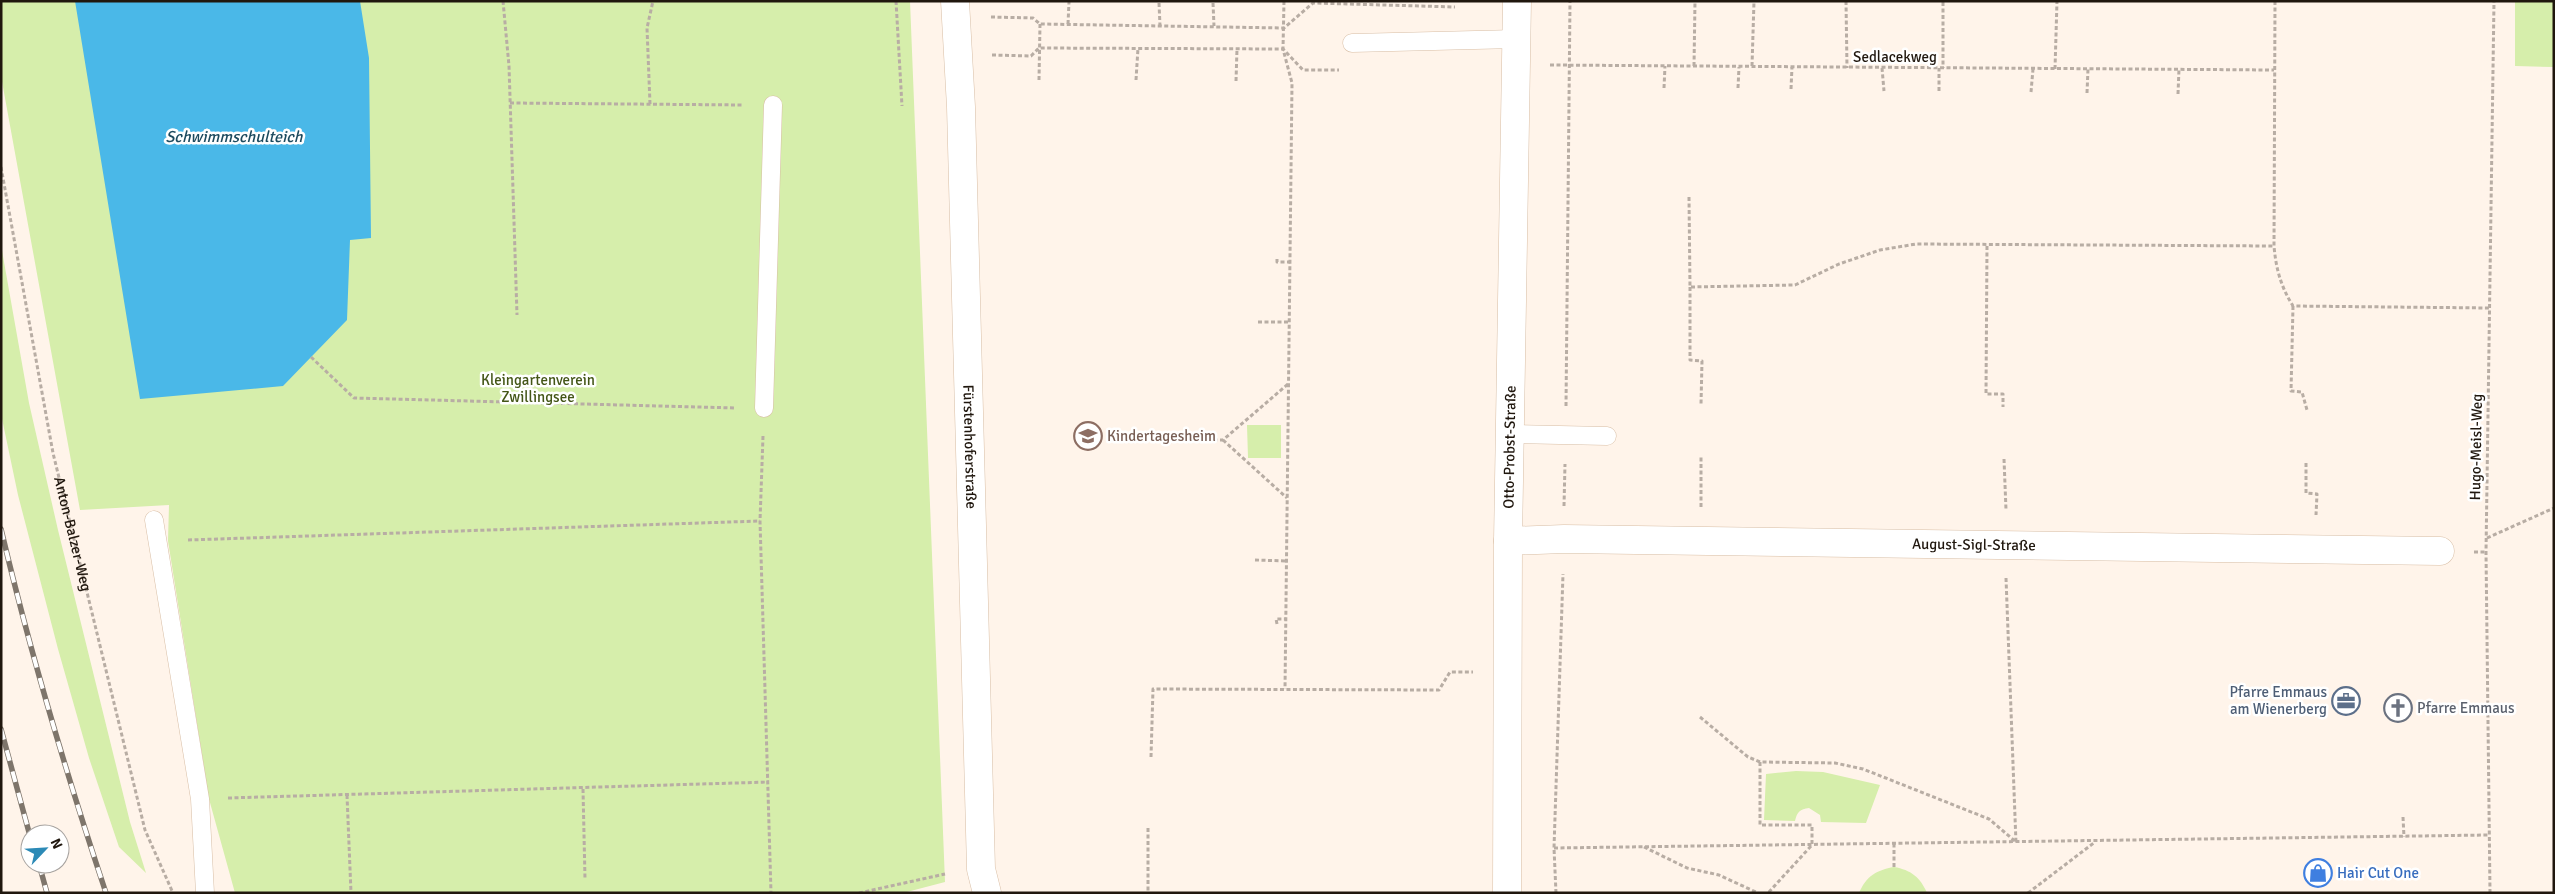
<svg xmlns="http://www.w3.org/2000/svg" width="2555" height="894" viewBox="0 0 2555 894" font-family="Signika,sans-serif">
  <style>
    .green { fill: #d6eeab }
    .water { fill: #4ab8e8 }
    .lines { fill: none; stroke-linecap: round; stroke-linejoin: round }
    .lane-casing { stroke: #d8bea5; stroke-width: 19 }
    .street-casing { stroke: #d8bea5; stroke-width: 29 }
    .path { stroke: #b8ada4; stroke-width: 3; stroke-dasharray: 4 2.5; stroke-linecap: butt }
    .lane { stroke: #fff; stroke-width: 18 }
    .street { stroke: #fff; stroke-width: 28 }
    .rail-casing { stroke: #7e756b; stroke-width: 5.5 }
    .rail { stroke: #fff; stroke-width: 4; stroke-dasharray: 11; stroke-linecap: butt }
    .labels { text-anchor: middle; stroke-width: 5; stroke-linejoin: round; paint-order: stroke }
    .street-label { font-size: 15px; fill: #20170e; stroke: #fff }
    .park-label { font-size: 15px; fill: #445617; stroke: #fff }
    .education-label { font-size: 15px; fill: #785e54; stroke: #fff; text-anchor: start }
    .service-label { font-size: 15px; fill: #4e5e75; stroke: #fff; text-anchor: end }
    .worship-label { font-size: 15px; fill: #5b616d; stroke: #fff; text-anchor: start }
    .shop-label { font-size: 15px; fill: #366cbe; stroke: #fff; text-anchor: start }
    .water-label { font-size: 16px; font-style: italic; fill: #1c4a5e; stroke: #fff }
  </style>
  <rect width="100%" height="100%" fill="#fff4ea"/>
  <g class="green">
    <path d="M1,1H910L945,882L903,893H235L209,799L168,541L169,505L80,510L1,76Z"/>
    <path d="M2515,1H2554V67L2515,66Z"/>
    <path d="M1,245L29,403L58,530L130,822L146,873L119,847L89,758L58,649L18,495L1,414Z"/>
    <path d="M1247,425H1281V458H1248Z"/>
    <path d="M1796,771L1823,772L1880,785L1866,823L1821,822L1820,815L1809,808C1800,809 1797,812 1795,821L1764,820L1766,774Z"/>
    <path d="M1894,867C1911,870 1920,877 1927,893H1859C1866,876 1877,870 1894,867Z"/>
  </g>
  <path class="water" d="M75,1H360L369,58L371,238L350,240L347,320L283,386L140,399Z"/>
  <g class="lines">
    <defs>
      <g id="lane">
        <path d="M1352,43L1516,39"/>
        <path d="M764,408L773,105"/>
        <path d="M1510,434L1607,436"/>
        <path d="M154,520L200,799L205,893"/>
      </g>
      <g id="street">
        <path id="s2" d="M955,1L961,107L981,869L987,893"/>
        <path id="s3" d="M1508,541L1564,539L2440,551"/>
        <path id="s4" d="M1507,893L1508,541L1517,1"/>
      </g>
    </defs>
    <use href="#lane" class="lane-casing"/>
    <use href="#street" class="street-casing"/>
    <g class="path">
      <path d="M503,1L509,66L517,315"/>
      <path d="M896,1L902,106"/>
      <path d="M1284,1L1283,49L1292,83L1285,689"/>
      <path d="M1846,1L1847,68"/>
      <path d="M2275,1L2274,246C2276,269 2281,287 2293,306L2490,308"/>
      <path d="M1943,2V68"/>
      <path d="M1159,3L1160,26"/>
      <path d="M1213,3L1214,26"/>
      <path d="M991,17L1033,18L1040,24L1284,28L1313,3L1455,7"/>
      <path d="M1068,24L1069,2"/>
      <path d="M992,55L1031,56L1039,48L1283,49L1303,70H1339"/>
      <path d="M1550,65L2274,70"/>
      <path d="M1694,66L1695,1"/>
      <path d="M1752,66L1754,1"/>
      <path d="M1882,68L1884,91"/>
      <path d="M2055,69L2057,1"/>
      <path d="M1039,80L1040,24"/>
      <path d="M1136,80L1138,48"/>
      <path d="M1236,81L1237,49"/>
      <path d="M1664,88L1665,66"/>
      <path d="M1738,88L1739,67"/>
      <path d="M1791,89L1792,67"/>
      <path d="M1939,91V68"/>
      <path d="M2031,92L2033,69"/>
      <path d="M2087,93L2088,69"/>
      <path d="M2178,94L2179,69"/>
      <path d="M510,103L744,105"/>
      <path d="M650,104L647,28L653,1"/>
      <path id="s1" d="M1,167L53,453L145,830L173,893"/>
      <path d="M1689,197L1690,287L1795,285L1839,264L1880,250L1916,244L2274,246"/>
      <path d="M1987,246L1986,394H2003V407"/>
      <path d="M1277,259V262H1290"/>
      <path d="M1690,287V360L1702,361L1701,404"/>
      <path d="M2293,306L2291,391L2302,392L2307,410"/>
      <path d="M1258,322H1289"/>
      <path d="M311,357L354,398L736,408"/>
      <path d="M1566,406L1570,1"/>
      <path d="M763,436L760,521L771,893"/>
      <path d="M1168,440H1223L1288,384"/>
      <path d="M1223,440L1287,498"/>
      <path d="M2004,459L2006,510"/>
      <path d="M2306,463V493L2317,494L2316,515"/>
      <path d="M1564,506L1565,464"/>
      <path d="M1701,507V455"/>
      <path d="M2487,538L2554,508"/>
      <path d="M188,540L760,521"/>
      <path d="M2474,552H2486"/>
      <path d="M1255,560L1287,561"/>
      <path d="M2006,578L2016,843"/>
      <path d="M1277,624L1276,619H1286"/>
      <path d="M1700,717L1748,757L1760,762L1835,763L1863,769L1989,819L2016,842"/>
      <path d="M1151,757L1153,689L1439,690L1450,672H1473"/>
      <path d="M1760,762V825H1812V845L1768,893"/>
      <path d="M583,789L585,879"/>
      <path d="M347,795L351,893"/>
      <path d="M228,798L769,782"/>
      <path d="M2403,817L2404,837"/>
      <path d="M1148,828V893"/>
      <path d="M1644,847L1687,868L1719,875L1758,893"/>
      <path d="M1554,848L2488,835"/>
      <path d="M1894,867V844"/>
      <path d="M859,893L945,874"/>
      <path d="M1556,893L1554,848L1563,574"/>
      <path d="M2028,893L2095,842"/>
      <path d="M2490,893L2486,552L2494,1"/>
    </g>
    <use href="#lane" class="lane"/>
    <use href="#street" class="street"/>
    <defs>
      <g id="rail">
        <path d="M1,529C30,652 66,773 106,893"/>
        <path d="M1,729L30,836"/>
        <path d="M39,864L47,893"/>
      </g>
    </defs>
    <use href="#rail" class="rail-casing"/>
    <use href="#rail" class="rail"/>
  </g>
  <defs>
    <symbol id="school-ring" viewBox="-11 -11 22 22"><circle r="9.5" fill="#fff" stroke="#8d6e63" stroke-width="1.5"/><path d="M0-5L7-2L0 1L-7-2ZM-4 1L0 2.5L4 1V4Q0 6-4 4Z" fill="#8d6e63"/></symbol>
    <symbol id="office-ring" viewBox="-11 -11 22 22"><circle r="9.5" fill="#fff" stroke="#5c6f8a" stroke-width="1.5"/><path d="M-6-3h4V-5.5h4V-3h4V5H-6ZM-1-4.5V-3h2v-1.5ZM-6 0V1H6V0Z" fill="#5c6f8a"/></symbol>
    <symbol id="church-ring" viewBox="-11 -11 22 22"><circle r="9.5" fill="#fff" stroke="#6b7280" stroke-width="1.5"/><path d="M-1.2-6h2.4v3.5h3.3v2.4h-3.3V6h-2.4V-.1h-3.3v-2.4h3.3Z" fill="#6b7280"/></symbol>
    <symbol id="shop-ring" viewBox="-11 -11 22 22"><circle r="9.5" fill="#fff" stroke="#3f7fe0" stroke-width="1.5"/><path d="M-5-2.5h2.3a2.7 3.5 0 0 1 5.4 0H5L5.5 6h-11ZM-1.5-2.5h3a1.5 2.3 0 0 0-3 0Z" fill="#3f7fe0"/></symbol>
  </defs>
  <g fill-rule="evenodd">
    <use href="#school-ring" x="1072" y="420" width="32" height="32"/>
    <use href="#office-ring" x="2330" y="685" width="32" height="32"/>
    <use href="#church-ring" x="2382" y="692" width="32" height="32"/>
    <use href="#shop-ring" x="2302" y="857" width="32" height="32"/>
  </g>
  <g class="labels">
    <g class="street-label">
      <text x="1895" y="62">Sedlacekweg</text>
      <text dy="5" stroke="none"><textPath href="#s2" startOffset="446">Fürstenhoferstraße</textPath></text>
      <text dy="5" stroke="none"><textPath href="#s4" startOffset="446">Otto-Probst-Straße</textPath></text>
      <text transform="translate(2476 447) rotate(-89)" y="5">Hugo-Meisl-Weg</text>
      <text dy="5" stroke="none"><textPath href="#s1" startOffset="374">Anton-Balzer-Weg</textPath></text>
      <text dy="5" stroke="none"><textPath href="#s3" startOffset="466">August-Sigl-Straße</textPath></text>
    </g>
    <g class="park-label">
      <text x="538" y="385">Kleingartenverein<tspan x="538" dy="17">Zwillingsee</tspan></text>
    </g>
    <g class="education-label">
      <text x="1107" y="441">Kindertagesheim</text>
    </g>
    <g class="service-label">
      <text x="2327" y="697">Pfarre Emmaus<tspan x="2327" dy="17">am Wienerberg</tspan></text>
    </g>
    <g class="worship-label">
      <text x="2417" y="713">Pfarre Emmaus</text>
    </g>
    <g class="shop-label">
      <text x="2337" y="878">Hair Cut One</text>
    </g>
    <g class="water-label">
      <text x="234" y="142">Schwimmschulteich</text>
    </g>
  </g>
  <rect width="2555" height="894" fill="none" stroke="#20170e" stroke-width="5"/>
  <g transform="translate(45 849) rotate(65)"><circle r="24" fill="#ffffff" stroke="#a6a29f"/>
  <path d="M0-4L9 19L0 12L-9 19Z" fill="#2c8ab6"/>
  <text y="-8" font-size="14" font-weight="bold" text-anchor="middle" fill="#20170e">N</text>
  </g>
</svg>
